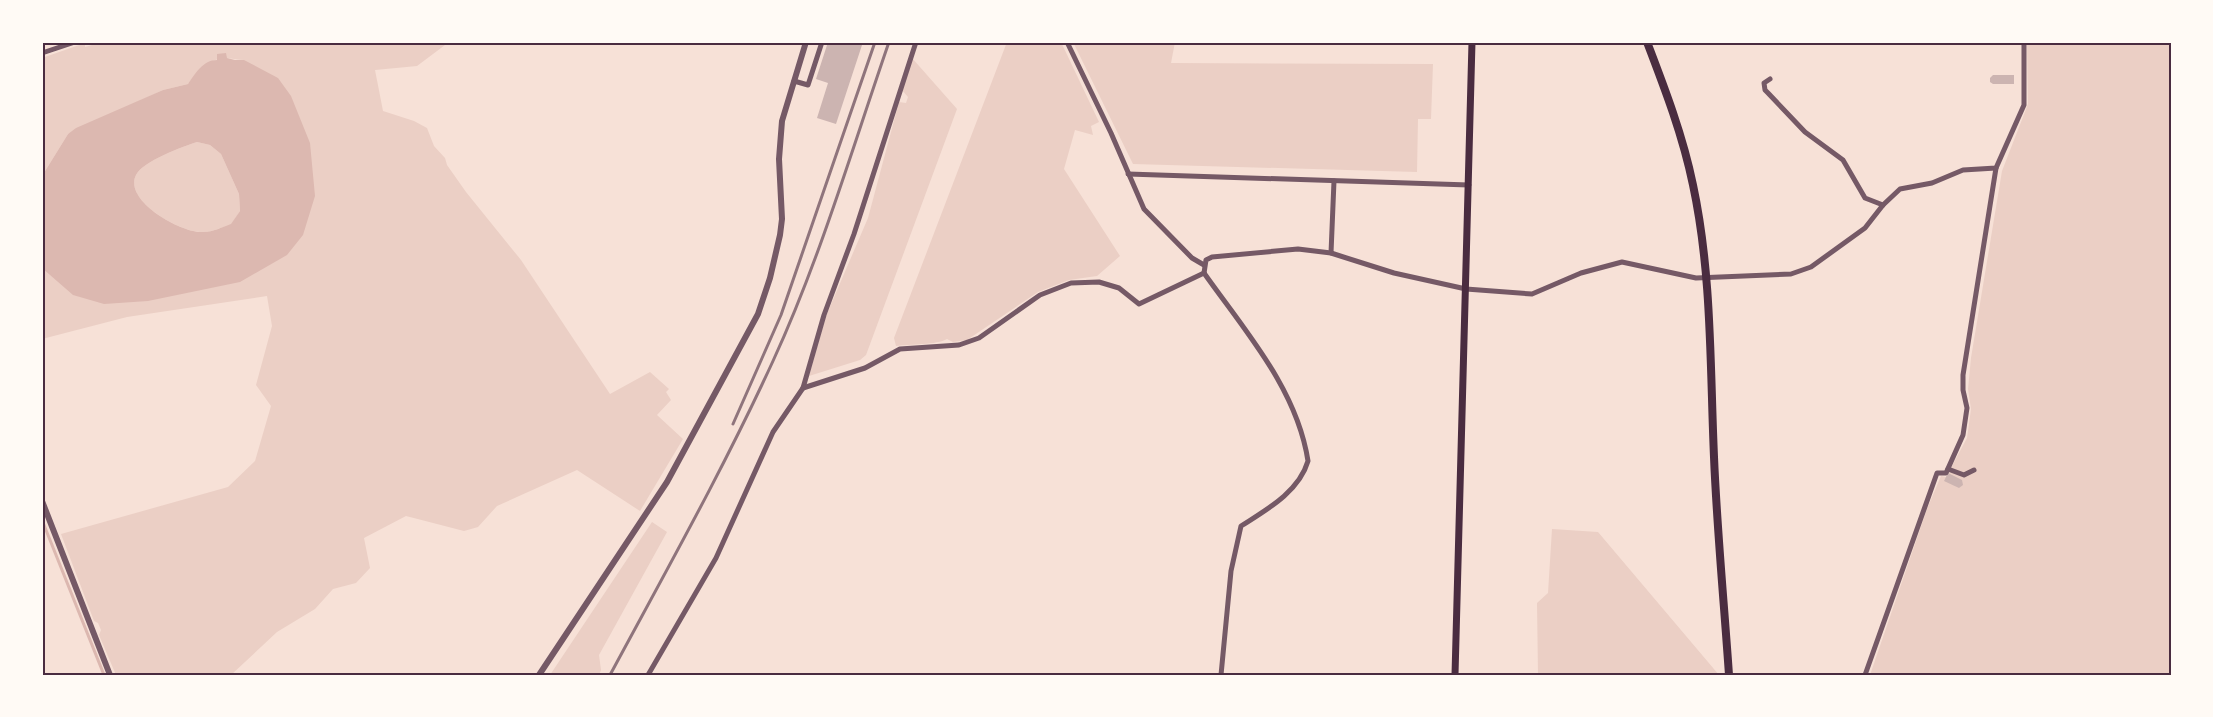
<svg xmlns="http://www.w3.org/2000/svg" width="2213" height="717" viewBox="0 0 2213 717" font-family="Figtree,sans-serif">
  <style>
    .green { fill: #ebcfc5 }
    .water { fill: #dcb8b0; fill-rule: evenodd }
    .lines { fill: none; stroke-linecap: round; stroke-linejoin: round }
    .stream { stroke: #dcb8b0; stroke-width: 3 }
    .building { fill: #ccb4b1 }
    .minor { stroke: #755966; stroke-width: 5 }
    .tertiary { stroke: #755966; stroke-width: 6 }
    .secondary { stroke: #4a2c40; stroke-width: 7 }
    .primary { stroke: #4a2c40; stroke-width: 8 }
    .rail { stroke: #8f747c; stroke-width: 3 }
    .neatline { fill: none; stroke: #4a2c40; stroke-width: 2 }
  </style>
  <rect width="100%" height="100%" fill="#f7e1d7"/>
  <g class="green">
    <path d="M92,42H449L417,66L375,70L383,111L414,121L427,128L434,146L445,158L447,165L466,192L521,260L610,394L650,372L669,389L666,392L671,400L657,415L683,439L640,511L577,470L497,506L478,527L464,531L406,516L364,538L370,568L356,583L333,589L315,609L277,632L231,675H116L99,635L101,630L98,623L94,621L61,534L228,487L255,461L271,406L256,385L272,326L267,296L127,317L42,339V268L44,270L240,282L244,60C237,60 231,58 224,58C207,60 197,71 188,84L163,90L68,134L42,176V58L85,43V47L92,45Z"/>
    <path d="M1007,42H1061L1099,122L1091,126L1093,135L1075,130L1064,169L1120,256L1097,276L1069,280L1038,292L967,340L953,342L947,339C937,345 910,344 896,346L894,338Z"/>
    <path d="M1073,42H1175L1171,63L1433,64L1431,119H1418L1417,172L1133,164Z"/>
    <path d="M2027,42H2171V675H1870L1927,509L1941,476L1946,477L1967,438L1971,409L1968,389L1971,358L2002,171L2028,104Z"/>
    <path d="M912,58L957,109L866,355L860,360L809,376L826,316L868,218L899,102L906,103L908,97L902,90Z"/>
    <path d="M197,142L210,145L221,154L239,194L240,211L231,225C222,227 212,232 204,232C183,234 123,201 136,175C143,161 182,147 197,142Z"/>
    <path d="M652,522L667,532L599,655L601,670L599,675H550Z"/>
    <path d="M1552,529L1598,532L1719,675H1538L1537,603L1548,593Z"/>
  </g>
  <path class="water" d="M226,53L227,58L235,60H244L278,78L291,96L310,143L315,196L303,235L287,255L240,282L148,301L104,304L73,295L42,268V176L68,134L76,128L163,90L188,84C195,74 203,60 217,60V54ZM197,142L210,145L221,154L239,194L240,211L231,224C223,227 212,232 204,232C183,234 123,201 136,175C143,161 182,147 197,142Z"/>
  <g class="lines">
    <path class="stream" d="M42,520L104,675"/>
  </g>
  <g class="building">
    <path d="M828,42H863L836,124L817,118L828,83L816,79Z"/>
    <path d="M1993,75H2014V84H1993L1990,82V78Z"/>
    <path d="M1948,473L1962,480L1963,485L1959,488L1944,481Z"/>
  </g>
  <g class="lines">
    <g class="minor">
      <path d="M1067,42L1111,133L1144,209L1192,258L1204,265"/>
      <path d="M42,53L75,42"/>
      <path d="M1770,79L1764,83L1765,90L1768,93L1805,132L1843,160L1865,198L1883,205"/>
      <path d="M794,81L808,85L822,42"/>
      <path d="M1128,174L1469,185"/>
      <path d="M1331,253L1334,181"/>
      <path d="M1204,273L1206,260L1212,257L1298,249L1331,253L1394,273L1466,289L1532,294L1581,273L1622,262L1696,278L1791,274L1811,267L1865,228L1883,205L1900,189L1932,183L1963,170L1996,168L2024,105V42"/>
      <path d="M1204,273C1245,331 1297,389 1308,461C1299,492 1266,510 1241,526L1231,571L1221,675"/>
      <path d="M803,388L824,315L854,234L916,42"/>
      <path d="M1948,469L1964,475L1974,470"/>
      <path d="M648,675L716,558L773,432L803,388L865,368L900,349L959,345L979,338L1040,295L1071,283L1099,282L1119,288L1139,304L1204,273"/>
      <path d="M1865,675L1937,473H1946L1963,435L1967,408L1963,390V375L1996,168"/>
    </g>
    <g class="tertiary">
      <path d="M42,501L110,675"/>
      <path d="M539,675L667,482L758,314L770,278L780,235L782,219L779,159L782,121L806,42"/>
    </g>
    <path class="secondary" d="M1455,675L1472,42"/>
    <path class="primary" d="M1647,42C1665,89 1683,136 1693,185C1712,274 1710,366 1714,457C1717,530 1724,602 1729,675"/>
    <g class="rail">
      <path d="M733,424L781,315L875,42"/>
      <path d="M610,675C666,571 724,468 773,361C820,259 852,149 889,42"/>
    </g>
  </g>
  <rect width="2213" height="717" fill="none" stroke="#fffaf5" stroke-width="87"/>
  <rect x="44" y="44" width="2126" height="630" class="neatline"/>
</svg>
